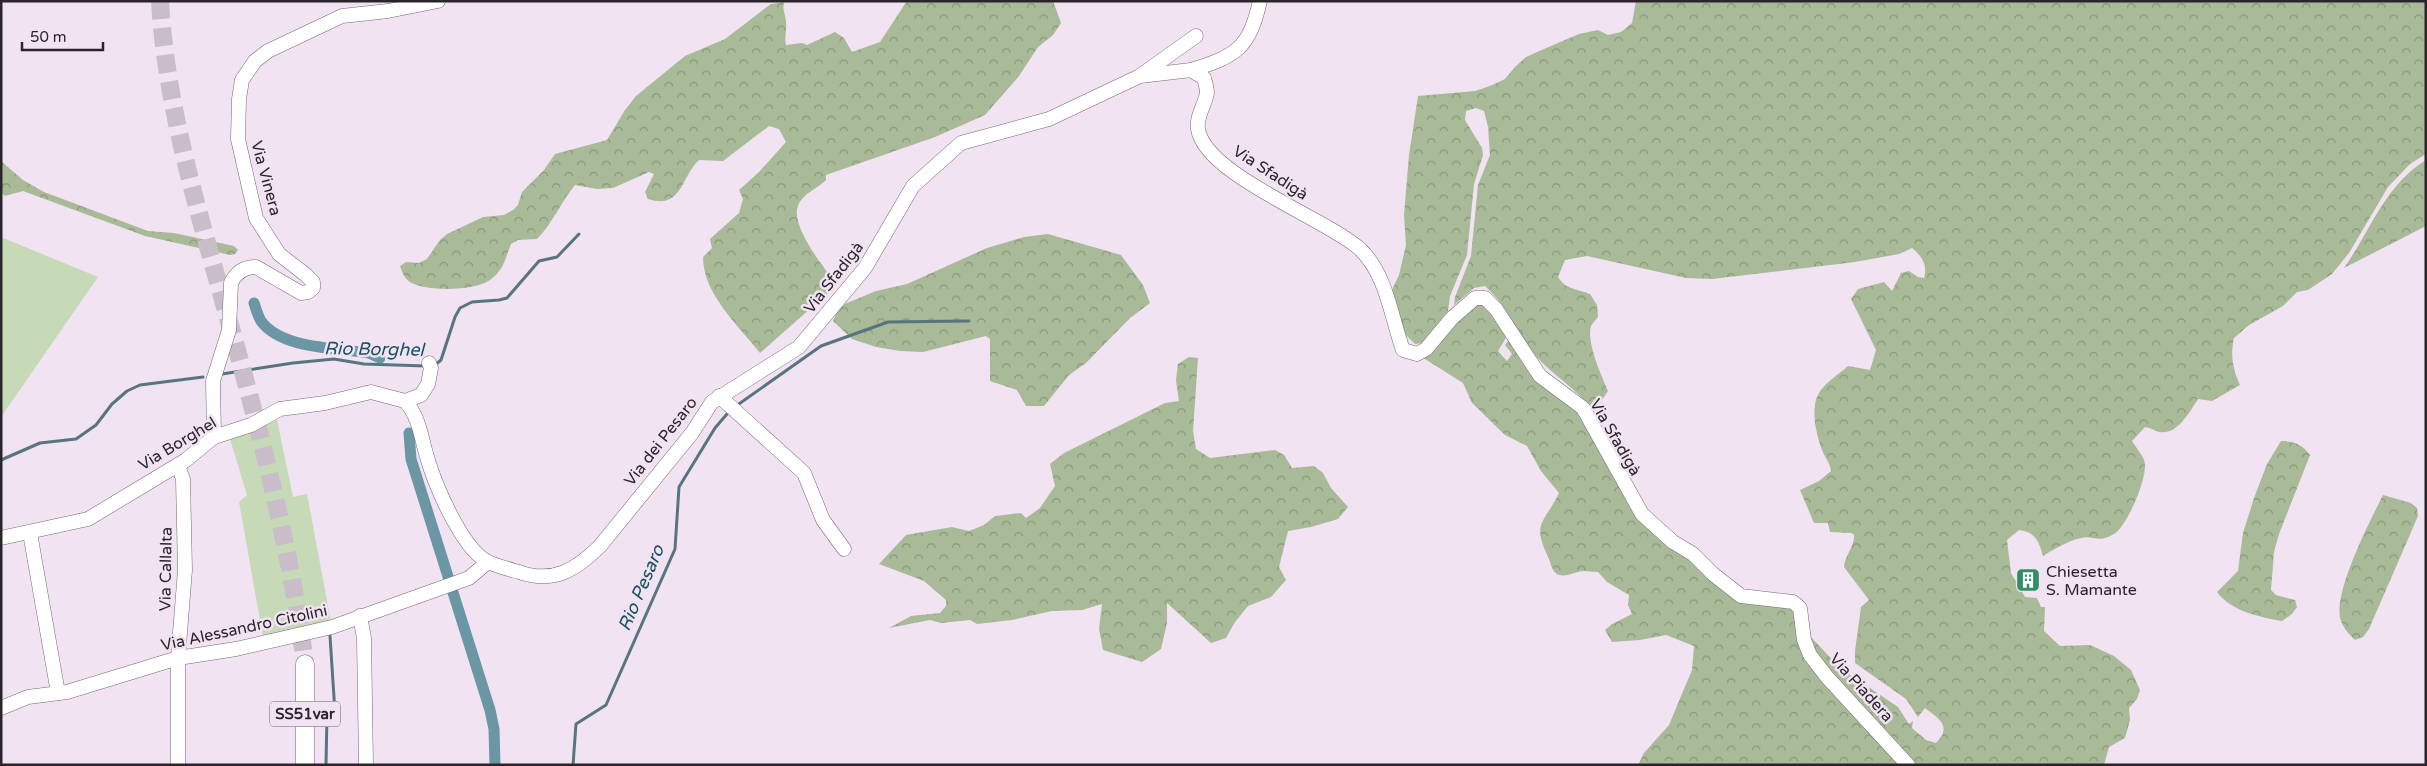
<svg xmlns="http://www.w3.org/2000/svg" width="2427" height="766" viewBox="0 0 2427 766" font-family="'Varela Round',sans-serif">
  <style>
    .green { fill: #c7dab8 }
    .forest { fill: url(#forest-crowns) }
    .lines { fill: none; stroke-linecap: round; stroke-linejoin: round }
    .stream { stroke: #58747f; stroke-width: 3 }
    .canal { stroke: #6b96a4; stroke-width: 11 }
    .major-tunnel { stroke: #c9bdca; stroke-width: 18; stroke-dasharray: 18 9; stroke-linecap: butt }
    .minor-casing { stroke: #746975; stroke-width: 15 }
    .major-casing { stroke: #746975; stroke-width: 19 }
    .minor { stroke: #fff; stroke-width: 14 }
    .major { stroke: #fff; stroke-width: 18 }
    .labels { text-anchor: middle; stroke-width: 5; stroke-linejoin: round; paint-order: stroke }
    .shield { fill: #f1e3f2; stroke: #665e66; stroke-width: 1 }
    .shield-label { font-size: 15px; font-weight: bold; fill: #2a252a }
    .street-label { font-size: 16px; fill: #2a252a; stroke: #f1e3f2 }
    .poi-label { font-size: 16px; fill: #2a252a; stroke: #f1e3f2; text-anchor: start }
    .water-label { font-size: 18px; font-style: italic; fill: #165163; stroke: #f1e3f2 }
  </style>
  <defs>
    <pattern id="forest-crowns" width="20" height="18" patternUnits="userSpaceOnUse" patternTransform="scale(1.25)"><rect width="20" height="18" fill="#a8ba98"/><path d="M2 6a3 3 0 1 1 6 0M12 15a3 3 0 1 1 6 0" fill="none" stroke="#89977c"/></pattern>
  </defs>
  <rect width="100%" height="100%" fill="#f1e3f2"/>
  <g class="green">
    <path d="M1,237L98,277L1,417Z"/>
    <path d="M277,420L293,497L307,494L332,627L264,643L239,502L247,495L229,436L247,433Z"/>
  </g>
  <g class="forest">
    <path d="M907,1H1053L1061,23L1053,35L1038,47L1019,76L985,115L935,137L826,175V180C817,189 802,194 798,206C790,226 825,269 837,285L760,353C738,325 703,294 703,257L712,248L710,239L739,213L743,199L739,190L759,172L786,142L779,129L769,126L723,161L699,160C680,178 682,210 648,199L645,192L654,174L649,172L613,188L597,189L575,185C561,202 553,223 537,239L518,240L511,244C505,259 504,270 490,280C474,291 427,292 410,282C404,278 402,272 400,266L406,262L419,263L427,259L440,240L447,234L483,217L504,215L513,210L518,205L522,192L544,170L555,154L607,140L625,110L636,96L685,56L725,39L771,4L784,2C782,11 786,15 786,23C787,31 784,37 786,45L802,43L807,45L835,32L844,38L852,52L880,42Z"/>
    <path d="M1636,1H2426V154L2410,164L2388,187L2349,253L2332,274L2308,290L2297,292L2283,306L2249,325L2234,338C2230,355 2233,370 2240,385L2212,401L2198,399C2190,411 2178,435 2160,432C2155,431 2151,428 2145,427L2132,441C2136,448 2145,457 2145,465C2146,481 2127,526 2114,534C2097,544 2094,535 2081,538C2068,541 2054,549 2043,556C2039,541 2035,532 2019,530L2007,540L2011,573L2025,597L2037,598L2041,607H2045L2044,631L2060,646L2090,645L2114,656L2131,670L2140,690L2137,699L2129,708L2130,720L2125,738L2109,747L2104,765H1915L1881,725L1819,659L1811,637L1839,667L1898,707L1909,724L1913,721L1912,728L1926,740L1936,743C1953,726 1938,718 1925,708L1918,717L1906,699L1855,663V651L1861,607L1869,600L1844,567C1845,555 1855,546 1854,535L1852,533L1830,532L1828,523H1814L1800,490L1819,481L1831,471C1830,462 1825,458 1822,450C1816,434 1809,405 1821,390C1828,381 1839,374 1848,366L1870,370L1876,350L1851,299L1858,289L1884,282L1892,291L1901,273L1909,271L1918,277L1924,278C1928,266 1922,256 1912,248L1899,254L1855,262L1712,279L1686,278L1587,256L1565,260L1558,277C1566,290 1578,289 1590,294L1597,305L1598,317C1596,319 1593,323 1591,326C1586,342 1602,377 1608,391L1594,412C1578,389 1553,376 1535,355C1516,333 1507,305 1485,286L1474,288L1454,305L1455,297L1471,256L1478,185L1490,155L1488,127L1484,111L1476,108L1466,111L1465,120L1482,148L1483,155L1474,184L1467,255L1450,296L1448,311L1422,343L1415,344L1405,334L1392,290L1399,275L1406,245L1404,215L1409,155L1418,96L1475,91L1490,86L1505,79L1515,67L1526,57L1544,49L1579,34L1598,30L1608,35L1621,32L1632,23Z"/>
    <path d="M2426,160V226L2344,268C2371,230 2385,185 2426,160Z"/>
    <path d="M1,161L23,180L44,192L148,231L174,233L234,246L238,250L235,254L230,255L145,236L23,191L5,196L1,193Z"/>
    <path d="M1048,234L1121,255L1143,285L1150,303L1130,318L1086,363L1069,375L1044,406H1026L1017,390L990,381V339L986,336L923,352L900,351L876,347L852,339L833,321L840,306L876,291L907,284L987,248L1024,237Z"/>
    <path d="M1475,298L1510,331L1498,351L1507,361L1512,354L1505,345L1513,335L1523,352L1568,394L1628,493L1727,589L1793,602L1806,646L1908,765H1638L1644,753L1669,725L1692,670L1694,646L1666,635L1640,640L1612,642L1605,630L1612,624L1632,614L1628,605L1629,595L1607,582L1598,572C1593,572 1587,571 1582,571C1575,572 1567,577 1559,575C1553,573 1551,565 1549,559C1531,522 1544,524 1559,493L1541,471L1527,446L1505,435L1472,403L1463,383L1417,354Z"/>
    <path d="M1189,357L1198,358L1193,431L1196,449L1210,458L1275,450L1284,455L1292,468L1314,466L1323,473L1331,488L1348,507L1338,519L1311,527L1288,531L1279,567L1286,580L1271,597L1248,606L1235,622L1226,638L1211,643L1167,603V623L1161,649L1142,662L1103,650L1099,629L1102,604L1082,610L1052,611L1012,620L977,624L970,620L941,623L930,620L889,628L911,616L940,613L946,606V600L924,581L879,564L906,535L952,527L969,531L984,525L995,516L1021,513L1026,518L1040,508L1055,486L1050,464L1064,453L1165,403L1179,401L1176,380L1178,364Z"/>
    <path d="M2281,441C2294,441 2302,444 2310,455L2279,534L2274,552L2271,590L2276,595L2295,600L2297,607L2292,614L2282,621C2259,617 2231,611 2217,592L2238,571L2243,533L2254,498L2267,464Z"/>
    <path d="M2383,495L2411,503L2417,508L2418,516L2369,629L2363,637L2355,640C2349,634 2344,629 2341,621C2331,596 2371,519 2383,495Z"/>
  </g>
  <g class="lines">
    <g class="stream">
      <path d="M435,365L441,360L455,317L460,308L472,302L499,300L507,298L539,261L557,257L579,234"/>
      <path d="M222,374L293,363L334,359L364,364L426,366"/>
      <path d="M736,406L821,346L888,322L969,321"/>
      <path d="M1,460L40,443L76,439L96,425L112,404L127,391L140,385L203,377"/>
      <path d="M326,765L327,715L335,713L330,636"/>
      <path d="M573,765L576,724L606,705L675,549L679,487L715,428L727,414"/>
    </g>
    <g class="canal">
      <path d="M254,303C256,309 258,316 261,321C281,349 337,348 369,353L380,358"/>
      <path d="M409,433L411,459L490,710L494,729L495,765"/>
    </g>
    <path class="major-tunnel" d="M160,1C166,106 197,207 225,307C258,424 290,543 305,664"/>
    <defs>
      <g id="minor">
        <path d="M1191,70C1236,56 1249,49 1260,1"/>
        <path d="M1141,75L1196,36"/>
        <path d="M719,396L804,473L823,520L844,549"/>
        <path d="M405,401C419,416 421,437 427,457C435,485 461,546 486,561C496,566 508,569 519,572C553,584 576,570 600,546L692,433L712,402L799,347L865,268L913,186L961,143L1049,119L1140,76L1191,70L1204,78C1205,82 1207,88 1207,93C1205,105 1196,116 1198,129C1205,175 1327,219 1360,249C1387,275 1391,317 1403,350L1417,354L1426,349L1452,318L1475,298H1485L1496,309L1540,376L1583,408L1642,514L1673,542L1693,554L1713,574L1741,596L1793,602L1800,608L1804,640L1810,655L1827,677L1908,765"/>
        <path d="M214,437L213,381L229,330L231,283C236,272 245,267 256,267L301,293L308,292L313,288V282L306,275L279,254L256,218L238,139L239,99L242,80L255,61L268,51L342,16L388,11L438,1"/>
        <path d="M30,533L58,693"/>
        <path d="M1,538L88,519L186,460L214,437L251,425L280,409L325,403L371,392L405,401L421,395L428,384L431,368L429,363"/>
        <path d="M360,616L364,638L366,765"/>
        <path d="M1,708L28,697L67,692L178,658L236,649L332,627L469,578L488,562"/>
        <path d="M178,765V658L185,570L183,479L178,465"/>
      </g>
      <path id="major" d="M305,664V765"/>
    </defs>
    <use href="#minor" class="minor-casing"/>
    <use href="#major" class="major-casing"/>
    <use href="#minor" class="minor"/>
    <use href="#major" class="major"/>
  </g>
  <defs>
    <symbol id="building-square" viewBox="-11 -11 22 22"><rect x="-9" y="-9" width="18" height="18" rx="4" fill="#318f66" stroke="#f1e3f2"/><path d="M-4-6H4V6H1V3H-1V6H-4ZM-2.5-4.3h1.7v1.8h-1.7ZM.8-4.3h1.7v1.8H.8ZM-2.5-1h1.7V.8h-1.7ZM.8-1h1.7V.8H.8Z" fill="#fff"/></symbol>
  </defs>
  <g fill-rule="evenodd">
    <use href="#building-square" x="2014" y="566" width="28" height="28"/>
  </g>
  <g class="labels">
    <rect class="shield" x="270" y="701.5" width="70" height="25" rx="4"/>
    <g class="shield-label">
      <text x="305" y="719">SS51var</text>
    </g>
    <g class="street-label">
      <text transform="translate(1271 172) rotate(33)" y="6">Via Sfadigà</text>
      <text transform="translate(267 178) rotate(75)" y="6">Via Vinera</text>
      <text transform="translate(833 277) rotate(-52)" y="6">Via Sfadigà</text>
      <text transform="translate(1616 437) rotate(60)" y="6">Via Sfadigà</text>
      <text transform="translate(660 441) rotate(-52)" y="6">Via dei Pesaro</text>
      <text transform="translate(177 443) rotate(-31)" y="6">Via Borghel</text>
      <text transform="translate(165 569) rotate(-89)" y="6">Via Callalta</text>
      <text transform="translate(244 627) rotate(-12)" y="6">Via Alessandro Citolini</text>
      <text transform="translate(1862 687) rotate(48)" y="6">Via Piadera</text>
    </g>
    <g class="poi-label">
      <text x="2046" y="577">Chiesetta<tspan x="2046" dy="18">S. Mamante</tspan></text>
    </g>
    <g class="water-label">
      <text transform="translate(374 349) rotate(1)" y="6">Rio Borghel</text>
      <text transform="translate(641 588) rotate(-67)" y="6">Rio Pesaro</text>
    </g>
  </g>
  <rect width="2427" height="766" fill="none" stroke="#2a252a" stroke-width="5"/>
  <path d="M22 42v8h81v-8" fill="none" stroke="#2a252a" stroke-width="2.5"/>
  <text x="30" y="42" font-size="15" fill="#2a252a" stroke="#f1e3f2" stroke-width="4" paint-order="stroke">50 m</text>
</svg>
